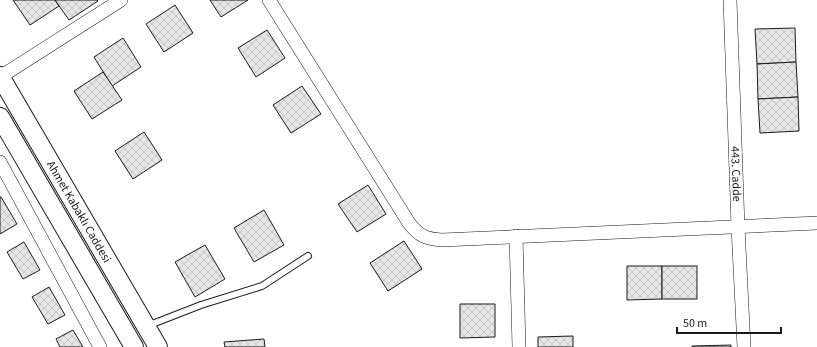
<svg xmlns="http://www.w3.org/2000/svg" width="817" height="347" viewBox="0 0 817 347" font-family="'Source Sans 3',sans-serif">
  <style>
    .building { fill: url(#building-cross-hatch); stroke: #1a1a1a }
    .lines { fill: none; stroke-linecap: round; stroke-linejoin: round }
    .service-casing { stroke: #1a1a1a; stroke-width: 8 }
    .minor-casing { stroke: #1a1a1a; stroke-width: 14 }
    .secondary-casing { stroke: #1a1a1a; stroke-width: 20 }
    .service { stroke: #fff; stroke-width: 6 }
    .minor { stroke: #fff; stroke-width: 13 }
    .secondary { stroke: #fff; stroke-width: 18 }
    .labels { text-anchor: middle; stroke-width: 3; stroke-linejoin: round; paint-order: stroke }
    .street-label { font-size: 12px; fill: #1a1a1a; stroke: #fff }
  </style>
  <defs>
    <pattern id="building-cross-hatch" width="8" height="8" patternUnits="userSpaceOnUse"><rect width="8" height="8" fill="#e6e6e6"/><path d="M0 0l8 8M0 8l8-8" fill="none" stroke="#c5c5c5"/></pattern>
  </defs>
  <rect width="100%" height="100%" fill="#fff"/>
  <g class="building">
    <path d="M13,0H55L59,6L30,25Z"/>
    <path d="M55,0H97L98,1L69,20Z"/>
    <path d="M210,0H248L221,17Z"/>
    <path d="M175,5L193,33L164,52L146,24Z"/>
    <path d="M795,28L796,62L757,64L755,29Z"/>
    <path d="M267,30L285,58L256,77L238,48Z"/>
    <path d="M123,38L141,67L112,86L94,57Z"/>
    <path d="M796,62L798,97L758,99L757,64Z"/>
    <path d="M103,72L122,100L92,119L74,91Z"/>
    <path d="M302,86L321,114L291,133L273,105Z"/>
    <path d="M798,97L799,131L760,133L758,99Z"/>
    <path d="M144,132L162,160L133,179L115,151Z"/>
    <path d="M368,185L386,214L357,232L338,204Z"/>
    <path d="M0,197H1L17,224L0,234Z"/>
    <path d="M264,210L284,245L254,262L234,228Z"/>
    <path d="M404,241L422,269L388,291L370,263Z"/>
    <path d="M24,242L40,270L23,279L7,252Z"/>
    <path d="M205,245L225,279L195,297L175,262Z"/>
    <path d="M627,266H662V299L627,300Z"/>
    <rect x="662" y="266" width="35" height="33"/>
    <path d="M49,287L65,315L48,324L32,297Z"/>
    <path d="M460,304H495V337L460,338Z"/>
    <path d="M73,330L83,347H60L56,339Z"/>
    <path d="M573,336V347H538V337Z"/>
    <path d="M264,339L265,347H225L224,342Z"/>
    <path d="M731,345V347H692V346Z"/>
  </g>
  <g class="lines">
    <defs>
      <path id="service" d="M147,326L201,305L262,286L308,256"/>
      <g id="minor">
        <path d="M269,0L409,223C419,236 426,239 442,240L817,223"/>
        <path id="s1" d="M730,0L738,227L744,347"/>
        <path d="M0,77L121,0"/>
        <path d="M0,162L100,347"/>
        <path d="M516,236L519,347"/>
      </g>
      <g id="secondary">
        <path id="s2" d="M0,76L158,347"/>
        <path d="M0,117L134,347"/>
      </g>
    </defs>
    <use href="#service" class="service-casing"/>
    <use href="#minor" class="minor-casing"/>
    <use href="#secondary" class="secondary-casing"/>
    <use href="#service" class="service"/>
    <use href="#minor" class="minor"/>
    <use href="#secondary" class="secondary"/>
  </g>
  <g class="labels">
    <g class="street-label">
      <text dy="4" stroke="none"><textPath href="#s1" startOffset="174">443. Cadde</textPath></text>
      <text dy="4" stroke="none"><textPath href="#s2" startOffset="157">Ahmet Kabaklı Caddesi</textPath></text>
    </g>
  </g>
  <path d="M677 327v6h104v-6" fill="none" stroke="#1a1a1a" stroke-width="2"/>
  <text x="683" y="327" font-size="12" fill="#1a1a1a" stroke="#ffffff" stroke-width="3" paint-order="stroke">50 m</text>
</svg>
